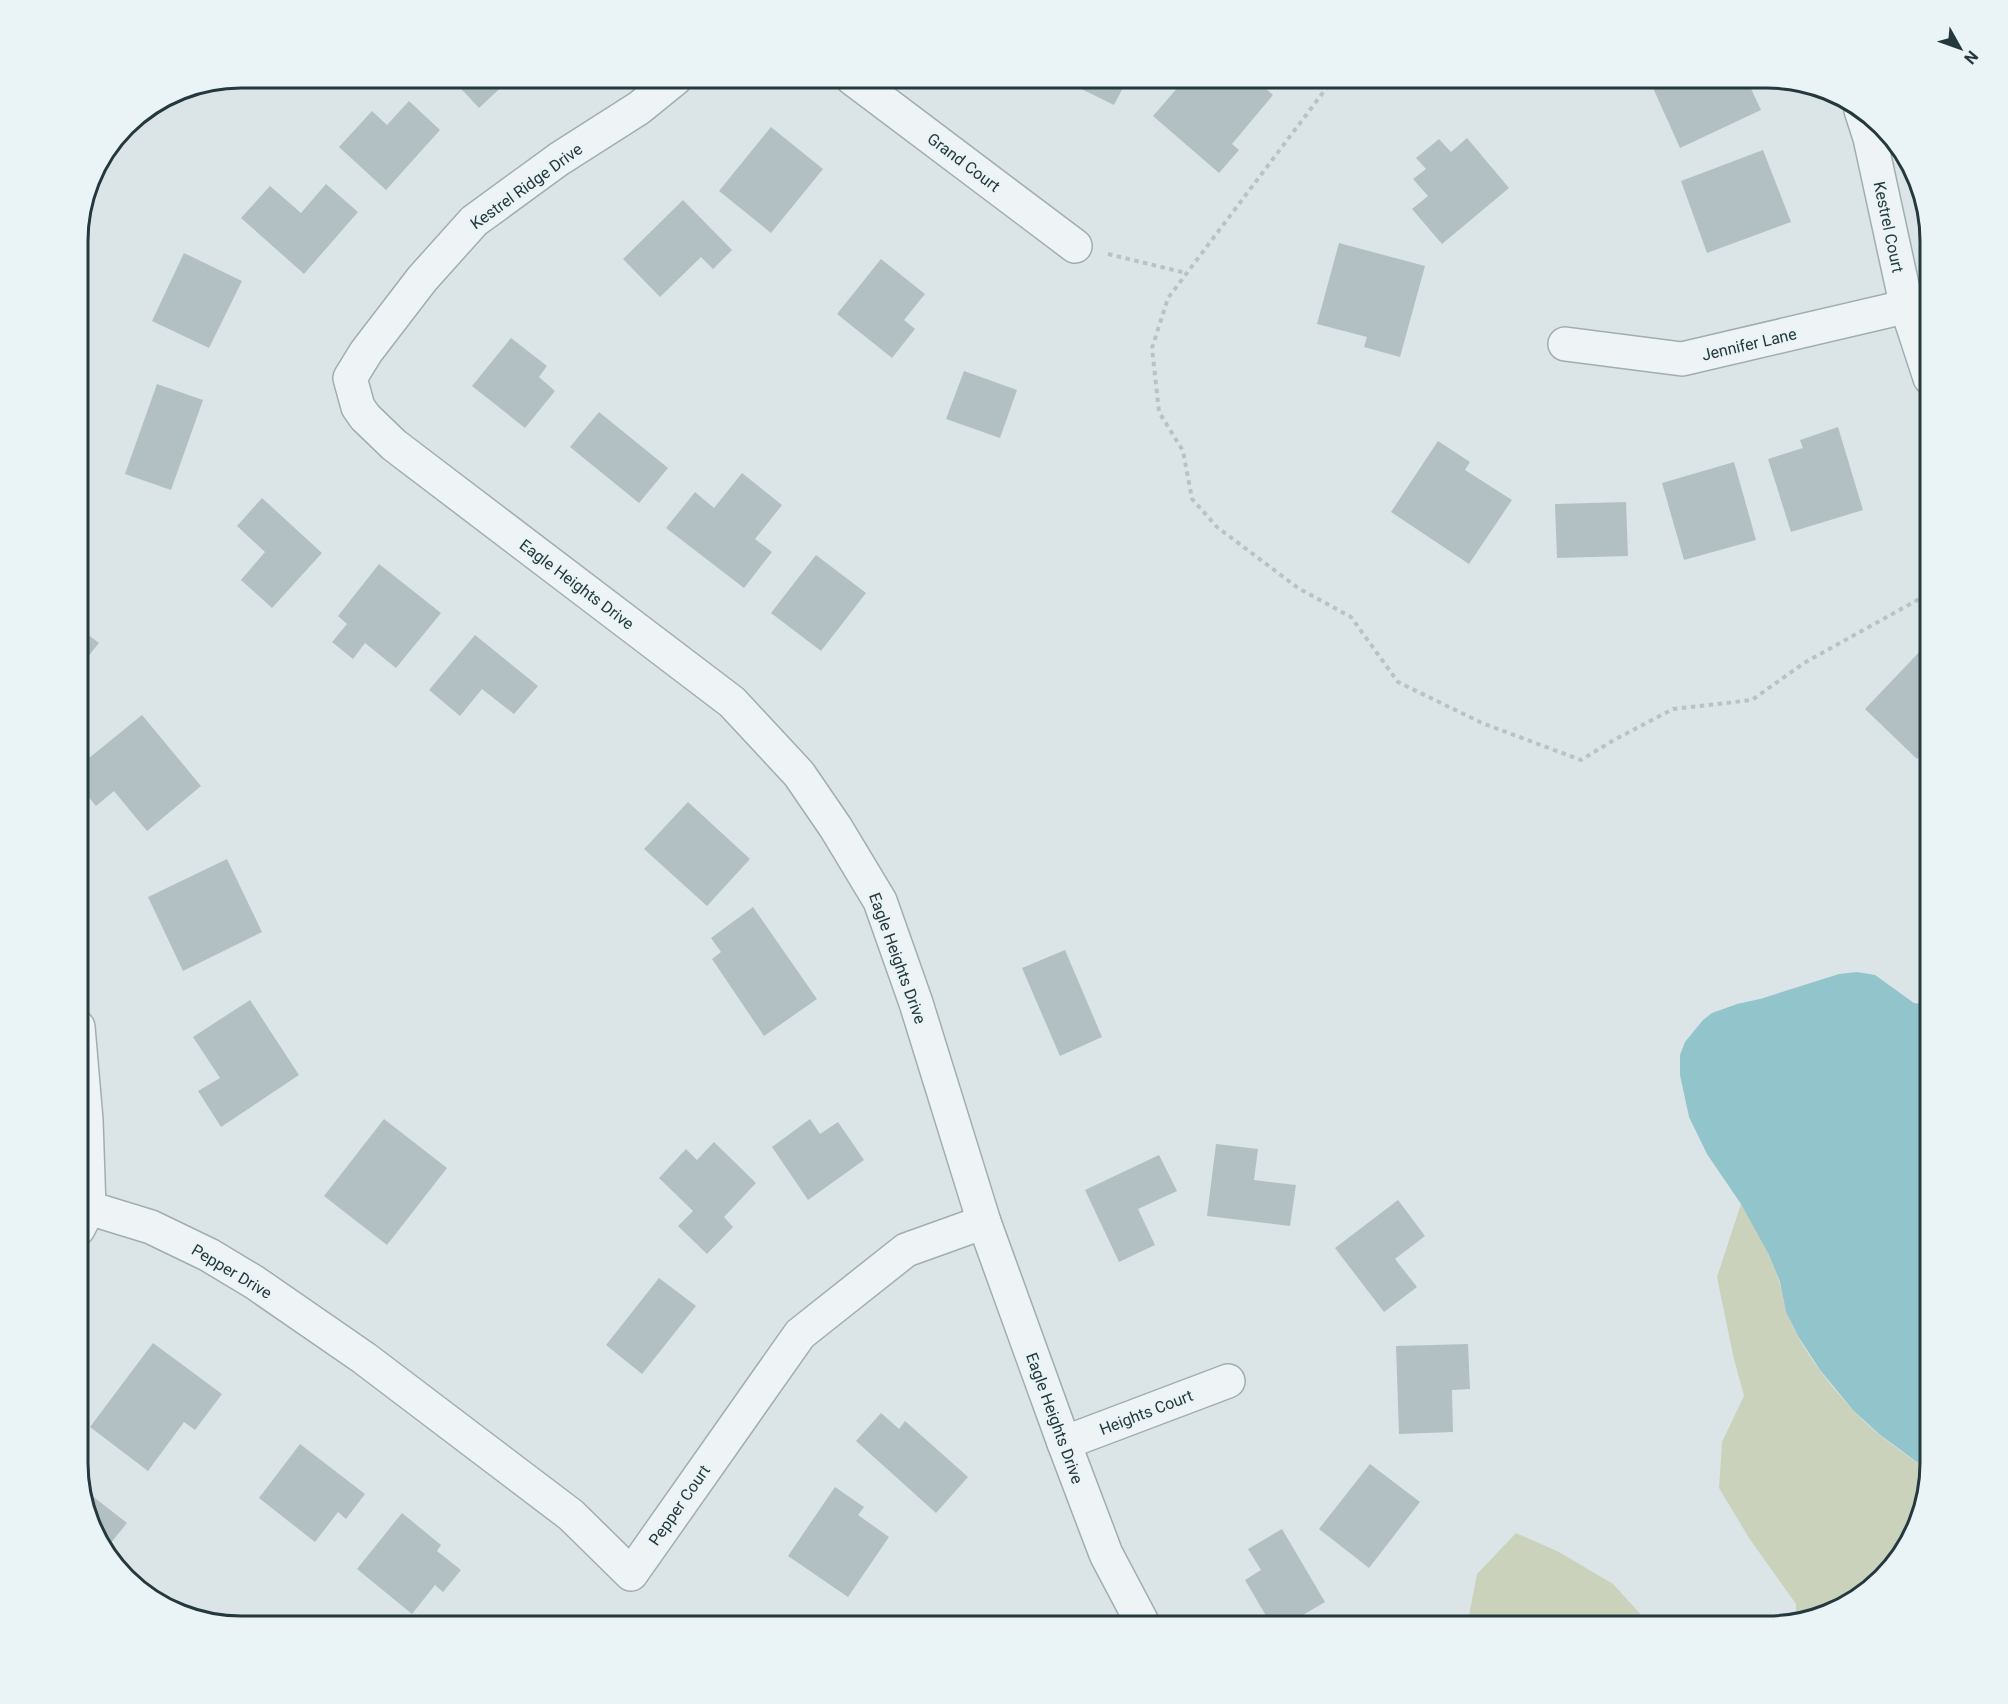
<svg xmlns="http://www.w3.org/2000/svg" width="2008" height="1704" viewBox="0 0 2008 1704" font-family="Roboto,sans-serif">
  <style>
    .green { fill: #cad2bb }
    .water { fill: #92c4cb }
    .building { fill: #b2c0c4 }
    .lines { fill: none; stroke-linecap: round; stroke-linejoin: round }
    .minor-casing { stroke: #a0aeb1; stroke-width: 36 }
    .path { stroke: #b9c2c5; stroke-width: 4; stroke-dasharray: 4.5 4.5; stroke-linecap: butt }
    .minor { stroke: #eef3f5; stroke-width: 33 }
    .labels { text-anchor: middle; stroke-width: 5; stroke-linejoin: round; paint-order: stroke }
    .street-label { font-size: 16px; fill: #24383e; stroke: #eaf3f5 }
    .rim { fill: none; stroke: #24383e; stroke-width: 3 }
  </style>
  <rect width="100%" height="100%" fill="#dbe5e7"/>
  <g class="green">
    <path d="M1741,1204C1755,1229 1771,1254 1779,1282C1783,1292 1783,1303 1787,1313C1804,1356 1842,1402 1877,1433C1893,1446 1911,1458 1929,1471L1918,1525L1889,1571L1830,1613L1796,1620V1604L1749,1538L1719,1488L1722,1442L1744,1396L1733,1355L1717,1277Z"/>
    <path d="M1516,1533L1559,1552L1613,1584L1646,1620L1648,1626H1467L1477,1574Z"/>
  </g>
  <path class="water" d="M1857,972L1875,975L1914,1003L1930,1005V1463L1929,1471L1879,1434L1853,1410L1820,1370L1798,1336L1786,1312L1780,1282L1769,1255L1741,1204L1707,1154L1689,1117L1680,1075V1055L1685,1042L1703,1020L1712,1013L1737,1004L1760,999L1839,974Z"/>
  <g class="building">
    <path d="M451,78H511L479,108Z"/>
    <path d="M1059,78H1128L1114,105Z"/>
    <path d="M1186,78H1218L1231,89L1240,78H1254L1273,95L1232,144L1239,150L1219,173L1153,116Z"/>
    <path d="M1651,78H1746L1761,110L1680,148L1649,79Z"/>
    <path d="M409,101L440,130L386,190L339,147L372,111L387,125Z"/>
    <path d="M771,127L823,169L771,233L719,191Z"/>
    <path d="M1467,138L1509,188L1442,244L1412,209L1428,196L1413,179L1426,169L1416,158L1439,139L1451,152Z"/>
    <path d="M1763,150L1791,222L1707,253L1681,181Z"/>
    <path d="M326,184L358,212L304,274L241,218L270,186L301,213Z"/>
    <path d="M683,200L732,250L713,269L701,257L660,297L623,259Z"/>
    <path d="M1339,243L1425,266L1400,357L1364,347L1367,337L1317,324Z"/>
    <path d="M184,253L242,281L209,348L152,321Z"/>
    <path d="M881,259L925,294L904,320L915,329L892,358L837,314Z"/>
    <path d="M511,338L547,366L539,377L555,391L525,428L472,386Z"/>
    <path d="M964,371L1017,390L1000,438L946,419Z"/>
    <path d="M157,384L203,400L171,490L125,474Z"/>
    <path d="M599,412L668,468L639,503L570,447Z"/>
    <path d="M1838,427L1863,510L1791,532L1768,459L1803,448L1800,440Z"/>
    <path d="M1438,441L1470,462L1465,470L1512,500L1469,564L1391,512Z"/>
    <path d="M1734,462L1756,540L1684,560L1662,483Z"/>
    <path d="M742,473L782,505L755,539L772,552L744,588L666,528L695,492L714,508Z"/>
    <path d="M262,498L322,553L272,608L241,580L265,552L237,526Z"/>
    <path d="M1626,502L1628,556L1557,558L1555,504Z"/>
    <path d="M816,555L866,593L821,651L771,613Z"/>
    <path d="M379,564L441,613L396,668L365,643L353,659L332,642L347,624L338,616Z"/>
    <path d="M78,627L99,643L78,669Z"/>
    <path d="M475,635L538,686L514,714L482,689L460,716L429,690Z"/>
    <path d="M1925,646L1930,650V746L1917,759L1865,709Z"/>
    <path d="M142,715L201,786L147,831L114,791L96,806L78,784V767Z"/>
    <path d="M688,802L750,859L707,906L644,849Z"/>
    <path d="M227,859L262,932L183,971L148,897Z"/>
    <path d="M753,907L817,999L764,1036L712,959L721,952L711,938Z"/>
    <path d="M1065,950L1102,1037L1060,1056L1022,968Z"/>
    <path d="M250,1000L299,1075L221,1127L198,1091L220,1078L193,1037Z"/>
    <path d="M384,1119L447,1168L387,1245L324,1196Z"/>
    <path d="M810,1119L820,1134L838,1122L864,1160L808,1200L772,1147Z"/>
    <path d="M714,1142L756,1183L724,1217L733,1227L707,1254L678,1226L693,1211L659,1178L686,1149L697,1160Z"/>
    <path d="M1216,1144L1258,1149L1254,1180L1296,1185L1290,1226L1207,1216Z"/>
    <path d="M1159,1155L1177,1191L1138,1209L1155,1245L1119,1262L1085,1190Z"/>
    <path d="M1398,1200L1425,1236L1395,1259L1417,1287L1384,1312L1335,1248Z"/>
    <path d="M659,1278L696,1306L642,1374L606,1345Z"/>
    <path d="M153,1343L222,1394L195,1430L184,1422L148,1471L90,1427Z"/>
    <path d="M1468,1344L1470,1389L1452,1390L1453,1432L1399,1434L1396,1346Z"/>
    <path d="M881,1413L899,1429L905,1421L968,1477L936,1513L856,1441Z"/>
    <path d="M300,1444L365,1494L346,1519L338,1512L315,1542L259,1498Z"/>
    <path d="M1370,1464L1420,1502L1369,1568L1319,1529Z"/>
    <path d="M835,1487L864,1507L858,1515L889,1537L848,1597L788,1556Z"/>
    <path d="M82,1488L127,1523L106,1549L95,1535Z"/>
    <path d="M402,1513L441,1545L437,1551L461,1570L443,1592L435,1585L412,1614L357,1569Z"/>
    <path d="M1282,1529L1325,1602L1284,1626H1272L1245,1580L1261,1570L1248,1549Z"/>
  </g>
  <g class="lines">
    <defs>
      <g id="minor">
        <path d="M676,78L639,108L559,159L474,221L422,279L366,352L350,378L358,407L365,417L394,445L732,702L799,774L836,828L880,901L916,1003L984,1222L1064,1443L1106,1554L1144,1626"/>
        <path d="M852,78L1075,246"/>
        <path d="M1861,110L1870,138L1907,308L1930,378"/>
        <path d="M1565,344L1682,359L1930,301"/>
        <path d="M89,1208L151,1227L209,1255L254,1282L364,1358L571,1515L631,1574L800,1334L906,1250L984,1222"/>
        <path d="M78,1229L89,1208L86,1120L78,1027"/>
        <path d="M1064,1443L1228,1381"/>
      </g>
    </defs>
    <use href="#minor" class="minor-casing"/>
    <g class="path">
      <path d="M1334,78L1168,298L1152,348L1159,412L1183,451L1192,499L1217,527L1298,588L1351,617L1398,682L1482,723L1581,760L1614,740L1673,709L1752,700L1804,663L1930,593"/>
      <path d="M1108,254L1186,273"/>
    </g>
    <use href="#minor" class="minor"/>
  </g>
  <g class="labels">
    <g class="street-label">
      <text transform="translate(964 162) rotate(37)" y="6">Grand Court</text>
      <text transform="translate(526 186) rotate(-36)" y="6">Kestrel Ridge Drive</text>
      <text transform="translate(1889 227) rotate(78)" y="6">Kestrel Court</text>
      <text transform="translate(1749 344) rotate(-13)" y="6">Jennifer Lane</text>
      <text transform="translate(577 584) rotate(37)" y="6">Eagle Heights Drive</text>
      <text transform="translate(898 958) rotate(70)" y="6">Eagle Heights Drive</text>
      <text transform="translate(232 1271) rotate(31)" y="6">Pepper Drive</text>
      <text transform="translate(1146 1412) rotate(-21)" y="6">Heights Court</text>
      <text transform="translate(1055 1418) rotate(70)" y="6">Eagle Heights Drive</text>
      <text transform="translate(679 1505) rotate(-55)" y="6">Pepper Court</text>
    </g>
  </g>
  <path d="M0 0H2008V1704H0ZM241 88H1767A153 153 0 0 1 1920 241V1463A153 153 0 0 1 1767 1616H241A153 153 0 0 1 88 1463V241A153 153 0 0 1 241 88Z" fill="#eaf3f5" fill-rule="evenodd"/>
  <path class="rim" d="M241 88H1767A153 153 0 0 1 1920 241V1463A153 153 0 0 1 1767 1616H241A153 153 0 0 1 88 1463V241A153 153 0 0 1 241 88Z"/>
  <g transform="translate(1960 48) rotate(130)" stroke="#eaf3f5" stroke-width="4.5" paint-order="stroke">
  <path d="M0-4.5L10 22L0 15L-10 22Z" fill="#24383e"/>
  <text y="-9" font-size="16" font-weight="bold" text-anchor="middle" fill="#24383e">N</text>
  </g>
</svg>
